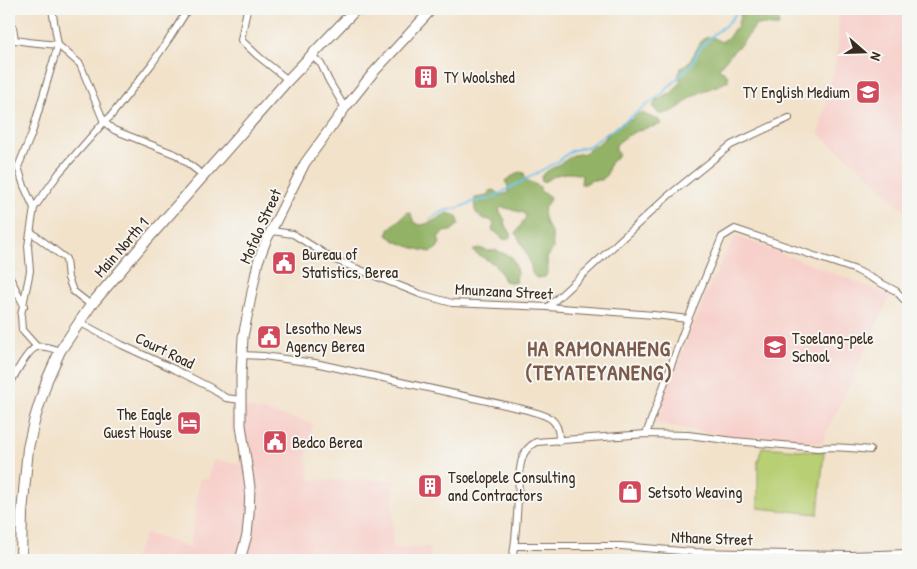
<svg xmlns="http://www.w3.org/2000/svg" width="917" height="569" viewBox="0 0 917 569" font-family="'Patrick Hand',sans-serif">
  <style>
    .built { fill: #f7d0cb }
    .green { fill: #b8cf73; stroke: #7a7c48 }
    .forest { fill: #92b265; stroke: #666e42 }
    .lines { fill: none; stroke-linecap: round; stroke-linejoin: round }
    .stream { stroke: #71c1ec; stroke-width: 2 }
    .minor-casing { stroke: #7b6a5a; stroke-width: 8 }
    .secondary-casing { stroke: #7b6a5a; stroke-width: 11 }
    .primary-casing { stroke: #7b6a5a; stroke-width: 12 }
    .minor { stroke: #fff; stroke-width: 6 }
    .secondary { stroke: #fff; stroke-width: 9 }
    .primary { stroke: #fff; stroke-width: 10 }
    .labels { text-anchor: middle; stroke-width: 4; stroke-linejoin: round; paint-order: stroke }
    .poi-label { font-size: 16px; fill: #3b2a1e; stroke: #f6f6f2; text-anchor: start }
    .street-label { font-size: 16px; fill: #3b2a1e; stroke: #f6f6f2 }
    .district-label { font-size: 21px; font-weight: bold; letter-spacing: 1px; fill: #7b5a4a; stroke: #f6f6f2 }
  </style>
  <rect width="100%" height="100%" fill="#f6f6f2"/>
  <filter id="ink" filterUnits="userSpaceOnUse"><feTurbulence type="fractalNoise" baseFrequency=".02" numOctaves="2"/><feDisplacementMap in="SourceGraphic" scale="10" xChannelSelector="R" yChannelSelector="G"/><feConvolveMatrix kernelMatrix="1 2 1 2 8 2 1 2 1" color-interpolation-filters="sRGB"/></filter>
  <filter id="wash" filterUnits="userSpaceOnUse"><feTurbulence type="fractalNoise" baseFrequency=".0096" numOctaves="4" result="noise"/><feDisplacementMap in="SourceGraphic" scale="20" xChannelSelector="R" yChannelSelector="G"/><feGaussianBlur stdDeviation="1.12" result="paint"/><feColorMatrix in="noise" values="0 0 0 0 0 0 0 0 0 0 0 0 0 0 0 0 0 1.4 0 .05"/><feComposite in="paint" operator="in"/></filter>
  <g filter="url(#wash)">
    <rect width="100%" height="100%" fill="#f2e2ca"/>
    <g class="built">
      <path d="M839,9H908V214L869,176L819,134L838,50Z"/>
      <path d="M736,236L857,282L890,296L822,443L726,436L655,423L662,398L712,280Z"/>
      <path d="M231,405L250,408L313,423L307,457L310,480H394L392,548L430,547V560H133L146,533L190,548L200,478L208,479L213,460L241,464L238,447L232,432Z"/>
    </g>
    <path class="green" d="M762,447L824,452L818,514L758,508V461Z"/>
    <g class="forest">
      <path d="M750,9H771L772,13L778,18L779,26C772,27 764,24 756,25C746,41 730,53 719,68L728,76V81C719,86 710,88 701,92C685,99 679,114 659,114L653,107L656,100C668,97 674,92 681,81L678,77L681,68L690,61L702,40L706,37C713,37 716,38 721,42L729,37L734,29L737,27L741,13Z"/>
      <path d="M643,113C649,118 657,117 662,123C657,127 653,126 647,128C635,131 625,136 616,145V151L619,155L610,163L607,174L602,180H592L585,184H581L582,175C575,173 565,172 557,175C551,177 548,181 542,182L541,177L544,173L566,160L573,155L585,153L590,148L598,144L606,137L609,132L628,119L631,120L638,114Z"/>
      <path d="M519,172L524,173L525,179L540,187V191L549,196L550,199L545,207L543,213L546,224L552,233L553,249L547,258L548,271L545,277L536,278L532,273C531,259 522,246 516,233L526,217L524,213L502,207L499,210L505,220L504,223L511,233L510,237L505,240C500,237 498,233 492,230L494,224L490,220C476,218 473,211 475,198L487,196L489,191L494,190L501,195L508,193V186L505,181C511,176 514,176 519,172Z"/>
      <path d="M408,212L411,213C414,236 436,219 447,213C455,215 458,215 459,224L451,231C445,231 441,233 438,238L440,243L437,248L431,252C416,249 399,245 387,235L390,228Z"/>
      <path d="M478,248L489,251L495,250L512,257L514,262L517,272L516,283L504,281C502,277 501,273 498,269C493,261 481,258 473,251Z"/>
    </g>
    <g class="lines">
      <path class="stream" d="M430,219L444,211L458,208L475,201L490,199L560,160L571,151L589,146L628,119L662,94L692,64L700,48L713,35L727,24L740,9"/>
    </g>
  </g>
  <g filter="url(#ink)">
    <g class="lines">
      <defs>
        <g id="minor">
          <path d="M52,9L58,45L80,64L104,122L114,130L177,155L204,176"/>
          <path d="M165,9L176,10L181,9"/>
          <path d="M247,9L241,40L258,56L288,80"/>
          <path d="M9,21L13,27L15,40L28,42L58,45L32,133L18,167L24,186L34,208"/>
          <path d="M312,56L321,64L329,81L345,108"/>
          <path d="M272,231L293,234L333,259L420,294L452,303L548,307L654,315L688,319"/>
          <path d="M31,232L66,259L68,278L73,291L91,305"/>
          <path d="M9,275L24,306"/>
          <path d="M548,307L668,196L731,145L789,118"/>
          <path d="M79,322L122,345L176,370L211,388L226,398L241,400"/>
          <path d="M37,347L22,330L21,315L30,271L28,246L34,208L59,173L104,122L110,117L151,65L171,36L188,9"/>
          <path d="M242,355L263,356L315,363L523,409C543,415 560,415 559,441"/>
          <path d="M9,386C13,378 28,349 37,347C44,345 53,349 60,351"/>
          <path d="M646,434L688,319L722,237L735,229L856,270L896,291L908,304"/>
          <path d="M515,546H621L693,552L788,554L851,555L908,553"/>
          <path d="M512,560C516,540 517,519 518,498C519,486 518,472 522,459C524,451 529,446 536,442L646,434L688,435L734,441L818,448C836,446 853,448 870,450"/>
        </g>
        <path id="secondary" d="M240,560L247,535L249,514L250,487L241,425V375L243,337L258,262L266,241L305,163L345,108L373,73L432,9"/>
        <path id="primary" d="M21,560L22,513L28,448L35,418L47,380L60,351L91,305L145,242L288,80L356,9"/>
      </defs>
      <use href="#minor" class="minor-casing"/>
      <use href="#secondary" class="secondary-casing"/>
      <use href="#primary" class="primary-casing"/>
      <use href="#minor" class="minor"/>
      <use href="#secondary" class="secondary"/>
      <use href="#primary" class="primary"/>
    </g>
  </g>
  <defs>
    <symbol id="building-square" viewBox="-11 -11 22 22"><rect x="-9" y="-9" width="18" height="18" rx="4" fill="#d1495b" stroke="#f6f6f2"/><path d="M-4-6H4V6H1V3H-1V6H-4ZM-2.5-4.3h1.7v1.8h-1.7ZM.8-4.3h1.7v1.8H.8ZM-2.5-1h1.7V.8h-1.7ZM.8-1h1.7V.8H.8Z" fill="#fff"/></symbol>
    <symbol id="school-square" viewBox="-11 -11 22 22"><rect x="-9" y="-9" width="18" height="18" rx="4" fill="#d1495b" stroke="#f6f6f2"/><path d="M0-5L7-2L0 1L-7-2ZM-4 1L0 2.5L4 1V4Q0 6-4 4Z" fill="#fff"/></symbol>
    <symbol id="civic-square" viewBox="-11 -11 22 22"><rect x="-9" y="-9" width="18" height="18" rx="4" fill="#d1495b" stroke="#f6f6f2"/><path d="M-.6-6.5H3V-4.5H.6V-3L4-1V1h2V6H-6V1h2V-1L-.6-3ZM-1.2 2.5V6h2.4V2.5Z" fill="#fff"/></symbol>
    <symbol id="hotel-square" viewBox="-11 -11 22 22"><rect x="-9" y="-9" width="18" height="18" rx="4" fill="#d1495b" stroke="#f6f6f2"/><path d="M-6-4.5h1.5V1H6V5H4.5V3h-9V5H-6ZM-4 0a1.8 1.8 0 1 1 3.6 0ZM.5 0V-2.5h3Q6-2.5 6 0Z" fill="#fff"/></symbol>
    <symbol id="shop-square" viewBox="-11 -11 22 22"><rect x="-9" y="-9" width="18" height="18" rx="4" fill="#d1495b" stroke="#f6f6f2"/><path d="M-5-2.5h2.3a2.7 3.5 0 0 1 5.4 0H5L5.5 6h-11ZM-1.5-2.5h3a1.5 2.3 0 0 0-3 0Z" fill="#fff"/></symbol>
  </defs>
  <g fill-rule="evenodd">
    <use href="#building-square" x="412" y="63" width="28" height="28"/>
    <use href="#school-square" x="854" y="78" width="28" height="28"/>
    <use href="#civic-square" x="270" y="249" width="28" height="28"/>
    <use href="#civic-square" x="255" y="323" width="28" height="28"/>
    <use href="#school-square" x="761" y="333" width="28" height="28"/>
    <use href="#hotel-square" x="175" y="409" width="28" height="28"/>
    <use href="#civic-square" x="261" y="428" width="28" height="28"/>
    <use href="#building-square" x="416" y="472" width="28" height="28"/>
    <use href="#shop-square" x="616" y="478" width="28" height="28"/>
  </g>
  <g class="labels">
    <g class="poi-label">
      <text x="444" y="83">TY Woolshed</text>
      <text x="850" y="98" text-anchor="end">TY English Medium</text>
      <text x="302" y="260">Bureau of<tspan x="302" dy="18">Statistics, Berea</tspan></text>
      <text x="286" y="334">Lesotho News<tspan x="286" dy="18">Agency Berea</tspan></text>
      <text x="792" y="344">Tsoelang-pele<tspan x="792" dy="18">School</tspan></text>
      <text x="172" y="420" text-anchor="end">The Eagle<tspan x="172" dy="18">Guest House</tspan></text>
      <text x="292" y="448">Bedco Berea</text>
      <text x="448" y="483">Tsoelopele Consulting<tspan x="448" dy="18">and Contractors</tspan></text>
      <text x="648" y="498">Setsoto Weaving</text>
    </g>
    <g class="street-label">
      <text transform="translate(260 226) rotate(-66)" y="6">Mofolo Street</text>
      <text transform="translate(121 247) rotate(-49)" y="6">Main North 1</text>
      <text transform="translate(504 291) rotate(3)" y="6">Mnunzana Street</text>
      <text transform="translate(165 350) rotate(26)" y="6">Court Road</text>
      <text transform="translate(712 538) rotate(2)" y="6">Nthane Street</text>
    </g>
    <g class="district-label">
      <text x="599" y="356">HA RAMONAHENG<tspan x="599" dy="24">(TEYATEYANENG)</tspan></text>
    </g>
  </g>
  <rect width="917" height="569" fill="none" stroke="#f6f6f2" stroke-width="30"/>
  <g transform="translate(864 52) rotate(110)" stroke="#f6f6f2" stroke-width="4" paint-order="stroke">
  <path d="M0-4L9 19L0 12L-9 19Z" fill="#3b2a1e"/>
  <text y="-8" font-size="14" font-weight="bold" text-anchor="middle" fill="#3b2a1e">N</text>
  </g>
</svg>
